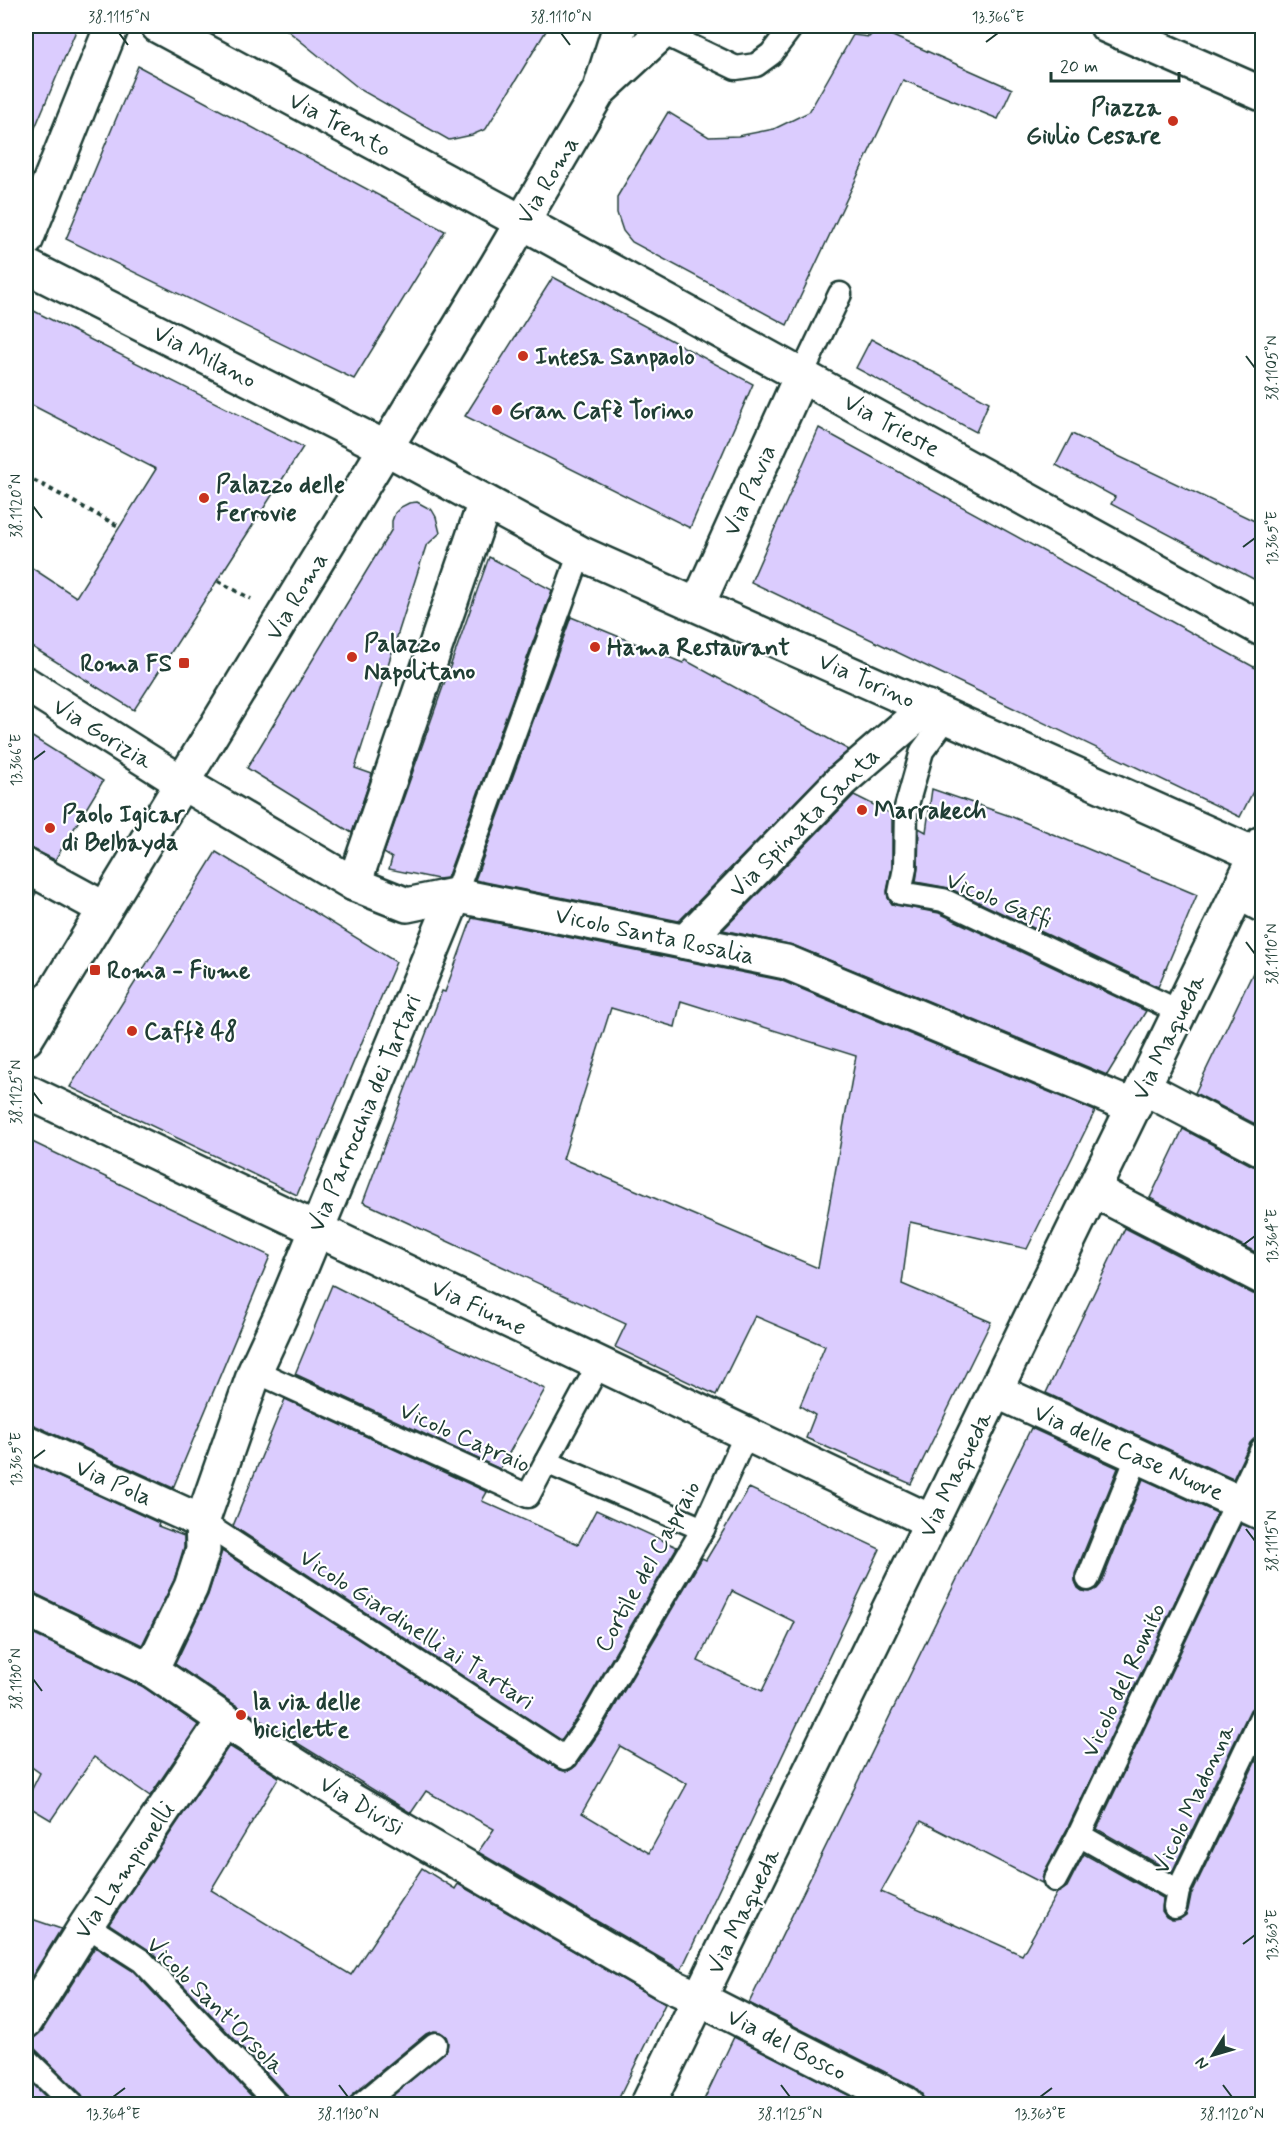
<svg xmlns="http://www.w3.org/2000/svg" width="1288" height="2130" viewBox="0 0 1288 2130" font-family="Mynerve,sans-serif">
  <style>
    .building { fill: #dbccfe; stroke: #1f3d34; stroke-width: 1.5; fill-rule: evenodd }
    .lines { fill: none; stroke-linecap: round; stroke-linejoin: round }
    .service-casing { stroke: #1f3d34; stroke-width: 27 }
    .pedestrian-casing { stroke: #1f3d34; stroke-width: 38 }
    .minor-casing { stroke: #1f3d34; stroke-width: 38 }
    .tertiary-casing { stroke: #1f3d34; stroke-width: 38 }
    .path { stroke: #1f3d34; stroke-width: 4; stroke-dasharray: 4.5 4.5; stroke-linecap: butt }
    .service { stroke: #fff; stroke-width: 22 }
    .pedestrian { stroke: #fff; stroke-width: 33 }
    .minor { stroke: #fff; stroke-width: 33 }
    .tertiary { stroke: #fff; stroke-width: 33 }
    .ticks { fill: none; stroke: #1f3d34; stroke-width: 2 }
    .poi-dot { fill: #c8321e; stroke: #fff; stroke-width: 2 }
    .labels { text-anchor: middle; stroke-width: 4.5; stroke-linejoin: round; paint-order: stroke }
    .poi-label { font-size: 24px; font-weight: bold; fill: #1f3d34; stroke: #fff; text-anchor: start }
    .street-label { font-size: 24px; fill: #1f3d34; stroke: #fff }
    .neatline { fill: none; stroke: #1f3d34; stroke-width: 2 }
    .ticks-label { font-size: 15px; text-anchor: middle; fill: #1f3d34 }
  </style>
  <rect width="100%" height="100%" fill="#fff"/>
  <filter id="ink" filterUnits="userSpaceOnUse"><feTurbulence type="fractalNoise" baseFrequency=".0167" numOctaves="2"/><feDisplacementMap in="SourceGraphic" scale="12" xChannelSelector="R" yChannelSelector="G"/><feConvolveMatrix kernelMatrix="1 2 1 2 8 2 1 2 1" color-interpolation-filters="sRGB"/></filter>
  <g filter="url(#ink)">
    <g class="building">
      <path d="M26,26H78L26,149Z"/>
      <path d="M282,26H549L486,129L472,135L449,140L361,90Z"/>
      <path d="M877,29L1012,89L998,119L903,80L787,325L632,242L623,231L617,213V197L668,112L709,137L738,136L774,129L809,112L853,35L869,37Z"/>
      <path d="M138,66L445,231L354,379L66,239Z"/>
      <path d="M553,277L753,384L690,528L465,416Z"/>
      <path d="M26,307L303,447L134,710L26,643V564L76,597L156,469L26,402Z"/>
      <path d="M871,339L989,402L976,432L856,368Z"/>
      <path d="M819,428L1263,672V772L1240,817L751,582Z"/>
      <path d="M1072,434L1263,525V584L1111,504L1115,497L1056,465Z"/>
      <path d="M417,502L432,510L436,517L440,533L426,546L355,768L372,774L352,833L247,768L392,529V521L395,513L401,507L409,503Z"/>
      <path d="M489,557L552,590L447,878L438,879L389,869L392,858L384,853Z"/>
      <path d="M571,617L683,663L685,660L849,750L828,768L679,921L475,880Z"/>
      <path d="M26,733L103,781L55,860L35,850L26,847Z"/>
      <path d="M932,789L1010,816L1197,895L1158,987L949,888L916,882L918,868L919,828L926,832Z"/>
      <path d="M854,795L892,814V867L887,891L888,898L892,904L939,913L1146,1011L1107,1075L793,945L723,930Z"/>
      <path d="M216,852L396,962L297,1195L70,1087Z"/>
      <path d="M26,887L36,893L26,910Z"/>
      <path d="M472,918L780,980L1095,1111L1027,1249L910,1222L902,1284L991,1322L911,1484L806,1438L815,1415L800,1406L825,1346L755,1316L716,1395L615,1347L626,1324L363,1202L442,991L445,992ZM681,1001L856,1056L818,1268L563,1159L611,1008L675,1027Z"/>
      <path d="M1263,952V1128L1195,1093Z"/>
      <path d="M1183,1129L1253,1166L1263,1168V1256L1150,1198Z"/>
      <path d="M26,1139L270,1256L173,1488L34,1425L26,1423Z"/>
      <path d="M1125,1228L1253,1294L1263,1296V1436L1255,1438L1250,1443L1233,1479L1046,1393Z"/>
      <path d="M332,1285L448,1344L545,1389L500,1469L295,1374Z"/>
      <path d="M285,1399L487,1492L482,1501L578,1544L596,1510L677,1547L579,1715L561,1740L233,1526Z"/>
      <path d="M1031,1428L1118,1468L1075,1574V1581L1078,1588L1082,1591L1090,1592L1097,1589L1101,1584L1143,1479L1217,1513L1067,1829L1043,1874L1042,1883L921,1821L881,1892L1022,1955L1057,1893L1067,1887L1084,1854L1163,1898L1162,1911L1166,1917L1172,1920L1180,1919L1186,1915L1188,1910L1191,1895L1263,1746V2104H924L922,2094L915,2087L749,2003Z"/>
      <path d="M26,1462L159,1523L158,1526L184,1536V1547L174,1580L142,1645L34,1593L26,1591Z"/>
      <path d="M749,1488L880,1549L681,1970L478,1852L494,1829L426,1791L411,1813L234,1704L175,1664L208,1595L222,1551L558,1769L564,1771L570,1770L576,1766L601,1730L702,1558L706,1560ZM732,1591L795,1622L762,1691L698,1661ZM620,1746L687,1784L649,1853L582,1813Z"/>
      <path d="M1241,1524L1263,1532V1703L1255,1705L1250,1710L1172,1872L1097,1829Z"/>
      <path d="M26,1631L142,1686L198,1725L150,1796L94,1757L51,1820L26,1805V1801L40,1773L26,1763Z"/>
      <path d="M229,1746L279,1777L211,1890L351,1975L422,1868L455,1889L458,1884L665,2004L616,2104H383L447,2049L448,2042L446,2036L440,2032L433,2031L426,2034L353,2094L349,2104H290L287,2095L152,1952L109,1924Z"/>
      <path d="M26,1917L61,1929L26,1986Z"/>
      <path d="M95,1947L133,1971L259,2104H85L81,2094L35,2049L26,2046V2040L34,2038L42,2031Z"/>
      <path d="M734,2037L866,2104H702Z"/>
      <path d="M26,2077L53,2104H26Z"/>
    </g>
    <g class="lines">
      <defs>
        <g id="service">
          <path d="M661,32L736,68L756,65L771,54L792,26"/>
          <path d="M801,376L840,294"/>
          <path d="M948,716L922,751L906,808L905,868L900,893L943,900L1180,1012"/>
          <path d="M455,895L580,553"/>
          <path d="M255,1371L528,1496L546,1462L703,1529"/>
          <path d="M546,1462L599,1364"/>
          <path d="M202,1522L565,1758L590,1722L703,1529L746,1434"/>
          <path d="M1088,1579L1138,1455"/>
          <path d="M1079,1835L1178,1891"/>
          <path d="M1055,1880L1079,1835L1262,1449"/>
          <path d="M1175,1907L1178,1891L1262,1716"/>
          <path d="M86,1925L142,1961L277,2104"/>
          <path d="M26,2059L72,2104"/>
          <path d="M362,2104L435,2044"/>
        </g>
        <path id="pedestrian" d="M648,2104L1262,843"/>
        <g id="minor">
          <path d="M158,26L522,222L1262,629"/>
          <path d="M26,240L112,26"/>
          <path d="M26,266L384,447L580,553L1257,855"/>
          <path d="M698,604L801,376"/>
          <path d="M26,684L181,782L354,884L407,905L455,895L786,962L1134,1107"/>
          <path d="M26,866L105,909"/>
          <path d="M354,884L485,502"/>
          <path d="M1238,892L1262,905"/>
          <path d="M685,942L841,781L927,707"/>
          <path d="M1143,1087L1262,1149"/>
          <path d="M26,1091L932,1522"/>
          <path d="M1093,1190L1262,1277"/>
          <path d="M996,1391L1262,1513"/>
          <path d="M26,1442L202,1522"/>
          <path d="M26,1610L151,1670L224,1720L348,1798L665,1983L700,1999L906,2104"/>
          <path d="M151,1670L191,1587L203,1550L202,1522L255,1371L286,1304L455,895"/>
          <path d="M26,2021L86,1925L224,1720"/>
        </g>
        <g id="tertiary">
          <path d="M1107,26L1262,94"/>
          <path d="M602,88L669,26"/>
          <path d="M26,1039L497,265L600,89L620,26"/>
        </g>
      </defs>
      <use href="#service" class="service-casing"/>
      <use href="#pedestrian" class="pedestrian-casing"/>
      <use href="#minor" class="minor-casing"/>
      <use href="#tertiary" class="tertiary-casing"/>
      <g class="path">
        <path d="M26,476L120,527"/>
        <path d="M218,581L251,599"/>
      </g>
      <use href="#service" class="service"/>
      <use href="#pedestrian" class="pedestrian"/>
      <use href="#minor" class="minor"/>
      <use href="#tertiary" class="tertiary"/>
    </g>
  </g>
  <path class="ticks" d="M119,33L128,45M561,33L570,45M986,42L998,33M1246,356L1255,368M33,506L42,518M1243,547L1255,538M33,760L45,751M1246,942L1255,954M33,1092L42,1104M1243,1245L1255,1236M33,1459L45,1450M1246,1529L1255,1541M33,1679L42,1691M1243,1944L1255,1935M339,2085L348,2097M781,2085L790,2097M1223,2085L1232,2097M113,2097L125,2088M1040,2097L1052,2088"/>
  <g class="poi-dot">
    <circle cx="1173" cy="121" r="6"/>
    <circle cx="523" cy="356" r="6"/>
    <circle cx="497" cy="410" r="6"/>
    <circle cx="204" cy="498" r="6"/>
    <circle cx="595" cy="647" r="6"/>
    <circle cx="352" cy="657" r="6"/>
    <rect x="178" y="657" width="12" height="12" rx="3"/>
    <circle cx="862" cy="810" r="6"/>
    <circle cx="50" cy="828" r="6"/>
    <rect x="89" y="964" width="12" height="12" rx="3"/>
    <circle cx="132" cy="1031" r="6"/>
    <circle cx="241" cy="1715" r="6"/>
  </g>
  <g class="labels">
    <g class="poi-label">
      <text x="1161" y="115" text-anchor="end">Piazza<tspan x="1161" dy="28">Giulio Cesare</tspan></text>
      <text x="535" y="364">Intesa Sanpaolo</text>
      <text x="509" y="418">Gran Cafè Torino</text>
      <text x="216" y="492">Palazzo delle<tspan x="216" dy="28">Ferrovie</tspan></text>
      <text x="364" y="651">Palazzo<tspan x="364" dy="28">Napolitano</tspan></text>
      <text x="607" y="655">Hama Restaurant</text>
      <text x="172" y="671" text-anchor="end">Roma FS</text>
      <text x="874" y="818">Marrakech</text>
      <text x="62" y="822">Paolo Igicar<tspan x="62" dy="28">di Belbayda</tspan></text>
      <text x="107" y="978">Roma - Fiume</text>
      <text x="144" y="1039">Caffè 48</text>
      <text x="253" y="1709">la via delle<tspan x="253" dy="28">biciclette</tspan></text>
    </g>
    <g class="street-label">
      <text transform="translate(340 124) rotate(28)" y="8">Via Trento</text>
      <text transform="translate(547 180) rotate(-59)" y="8">Via Roma</text>
      <text transform="translate(205 356) rotate(27)" y="8">Via Milano</text>
      <text transform="translate(892 425) rotate(29)" y="8">Via Trieste</text>
      <text transform="translate(749 490) rotate(-66)" y="8">Via Pavia</text>
      <text transform="translate(296 596) rotate(-59)" y="8">Via Roma</text>
      <text transform="translate(867 680) rotate(24)" y="8">Via Torino</text>
      <text transform="translate(103 733) rotate(32)" y="8">Via Gorizia</text>
      <text transform="translate(804 822) rotate(-45)" y="8">Via Spinata Santa</text>
      <text transform="translate(999 900) rotate(23)" y="8">Vicolo Gaffi</text>
      <text transform="translate(655 935) rotate(12)" y="8">Vicolo Santa Rosalia</text>
      <text transform="translate(1168 1037) rotate(-64)" y="8">Via Maqueda</text>
      <text transform="translate(364 1113) rotate(-67)" y="8">Via Parrocchia dei Tartari</text>
      <text transform="translate(479 1307) rotate(25)" y="8">Via Fiume</text>
      <text transform="translate(465 1437) rotate(24)" y="8">Vicolo Capraio</text>
      <text transform="translate(1129 1452) rotate(24)" y="8">Via delle Case Nuove</text>
      <text transform="translate(955 1474) rotate(-64)" y="8">Via Maqueda</text>
      <text transform="translate(114 1482) rotate(24)" y="8">Via Pola</text>
      <text transform="translate(647 1566) rotate(-61)" y="8">Cortile del Capraio</text>
      <text transform="translate(417 1629) rotate(33)" y="8">Vicolo Giardinelli ai Tartari</text>
      <text transform="translate(1123 1680) rotate(-65)" y="8">Vicolo del Romito</text>
      <text transform="translate(1193 1799) rotate(-65)" y="8">Vicolo Madonna</text>
      <text transform="translate(362 1805) rotate(31)" y="8">Via Divisi</text>
      <text transform="translate(124 1870) rotate(-56)" y="8">Via Lampionelli</text>
      <text transform="translate(743 1911) rotate(-64)" y="8">Via Maqueda</text>
      <text transform="translate(216 2005) rotate(45)" y="8">Vicolo Sant'Orsola</text>
      <text transform="translate(787 2044) rotate(27)" y="8">Via del Bosco</text>
    </g>
  </g>
  <rect width="1288" height="2130" fill="none" stroke="#fff" stroke-width="66"/>
  <g transform="translate(1213 2055) rotate(233)" stroke="#ffffff" stroke-width="4.5" paint-order="stroke">
  <path d="M0-4.5L10 22L0 15L-10 22Z" fill="#1f3d34"/>
  <text y="-9" font-size="16" font-weight="bold" text-anchor="middle" fill="#1f3d34">N</text>
  </g>
  <path d="M1051 72v9h128v-9" fill="none" stroke="#1f3d34" stroke-width="3"/>
  <text x="1060" y="72" font-size="18" fill="#1f3d34" stroke="#ffffff" stroke-width="4.5" paint-order="stroke">20 m</text>
  <rect x="33" y="33" width="1222" height="2064" class="neatline"/>
  <g class="ticks-label">
    <text x="119" y="22">38.1115°N</text>
    <text x="561" y="22">38.1110°N</text>
    <text x="998" y="22">13.366°E</text>
    <text transform="translate(1272 368) rotate(-90)" y="5">38.1105°N</text>
    <text transform="translate(16 506) rotate(-90)" y="5">38.1120°N</text>
    <text transform="translate(1272 538) rotate(-90)" y="5">13.365°E</text>
    <text transform="translate(16 760) rotate(-90)" y="5">13.366°E</text>
    <text transform="translate(1272 954) rotate(-90)" y="5">38.1110°N</text>
    <text transform="translate(16 1092) rotate(-90)" y="5">38.1125°N</text>
    <text transform="translate(1272 1236) rotate(-90)" y="5">13.364°E</text>
    <text transform="translate(16 1459) rotate(-90)" y="5">13.365°E</text>
    <text transform="translate(1272 1541) rotate(-90)" y="5">38.1115°N</text>
    <text transform="translate(16 1679) rotate(-90)" y="5">38.1130°N</text>
    <text transform="translate(1272 1935) rotate(-90)" y="5">13.363°E</text>
    <text x="113" y="2119">13.364°E</text>
    <text x="348" y="2119">38.1130°N</text>
    <text x="790" y="2119">38.1125°N</text>
    <text x="1040" y="2119">13.363°E</text>
    <text x="1232" y="2119">38.1120°N</text>
  </g>
</svg>
